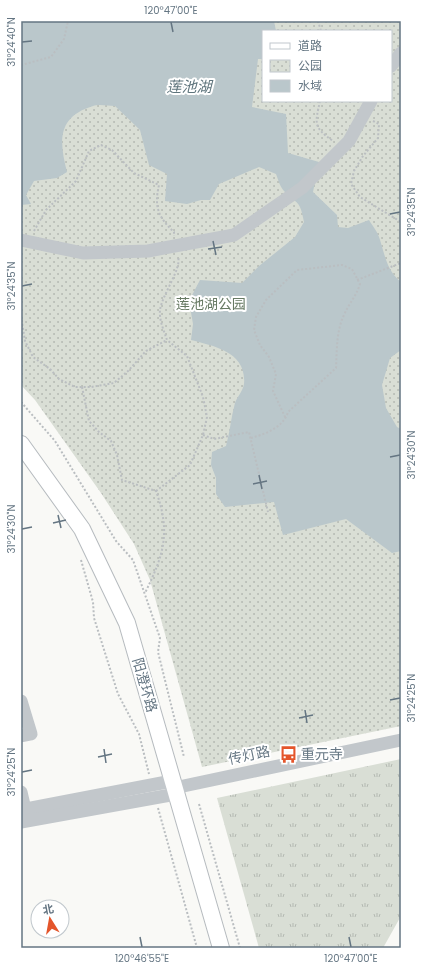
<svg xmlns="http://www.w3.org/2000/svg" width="422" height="969" viewBox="0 0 422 969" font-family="Poppins,'Noto Sans SC',sans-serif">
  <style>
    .grass { fill: url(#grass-tufts) }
    .park { fill: url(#park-dots); fill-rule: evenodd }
    .water { fill: #bac7cb }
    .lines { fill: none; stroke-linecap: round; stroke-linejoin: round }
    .major-casing { stroke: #b6bbbf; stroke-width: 18 }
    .path { stroke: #babec1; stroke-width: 2; stroke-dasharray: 2 2; stroke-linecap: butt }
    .minor { stroke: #c2c7cb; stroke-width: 13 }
    .major { stroke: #fff; stroke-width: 16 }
    .ticks { fill: none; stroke: #647582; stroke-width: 1.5 }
    .labels { text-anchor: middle; stroke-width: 4; stroke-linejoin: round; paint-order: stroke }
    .park-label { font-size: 14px; fill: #677a63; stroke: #fff }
    .street-label { font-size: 14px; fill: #647582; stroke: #fff }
    .poi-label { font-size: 14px; fill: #647582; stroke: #fff; text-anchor: start }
    .water-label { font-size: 15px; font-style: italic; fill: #5e747c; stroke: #fff }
    .neatline { fill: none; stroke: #647582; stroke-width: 1.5 }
    .ticks-label { font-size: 10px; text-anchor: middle; fill: #647582 }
  </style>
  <defs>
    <pattern id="grass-tufts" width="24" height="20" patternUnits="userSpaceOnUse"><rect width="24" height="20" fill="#d9ded5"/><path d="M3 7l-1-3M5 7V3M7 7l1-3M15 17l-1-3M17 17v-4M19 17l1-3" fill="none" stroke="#b4b9b2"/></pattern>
    <pattern id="park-dots" width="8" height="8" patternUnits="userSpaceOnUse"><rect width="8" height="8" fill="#d9ded5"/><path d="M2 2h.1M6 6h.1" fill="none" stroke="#b4b9b2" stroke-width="1.8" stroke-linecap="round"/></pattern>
  </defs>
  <rect width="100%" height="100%" fill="#f9f9f6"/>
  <path class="grass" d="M401,759V916L383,948H259L217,798Z"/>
  <path class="park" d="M21,21H401V726L202,767L150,580L134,544L101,493L35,400L21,385ZM263,31H391V101H263Z"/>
  <path class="water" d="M21,21H274L276,31H263V59H258L252,107L286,114L288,153L319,162L313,192L337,215L338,227L348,228L369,220C372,225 377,231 379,237C385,254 386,270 401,282V350L390,358L382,385L386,408L397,427L401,429V551L392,553L346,519L283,535L274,502L225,507L216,494V478L211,465L212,452L226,446C230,432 231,417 235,403C237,397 243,391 244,384C247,352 214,346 191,340L193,324L189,301L200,280L242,283L259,266L295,237L304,222C300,200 298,205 284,191C280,187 278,179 276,174L259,167L219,184L210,200H201L187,204L165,201L167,174L149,165L140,130L115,106C108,106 99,104 93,106C57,117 59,141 67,172L57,178L34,181L26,195L31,204L21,205Z"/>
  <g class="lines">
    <defs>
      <path id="major" d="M21,444L82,529L127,623L221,948"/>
    </defs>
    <use href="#major" class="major-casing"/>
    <g class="path">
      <path d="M318,21L321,31"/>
      <path d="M21,65L51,57L64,39L68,21"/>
      <path d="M320,101C315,124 313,127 333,141"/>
      <path d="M373,121L379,124L378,138L363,156L354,171L351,184L360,197L401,222"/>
      <path d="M34,231L46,210L76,181L89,151L101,145L112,150L134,173L159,185C154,207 158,217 174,232V236"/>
      <path d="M357,280L401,263"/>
      <path d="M21,316L25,341L33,357L50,369L59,379L75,387H91L114,383L128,371L146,351L167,340C164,331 159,320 160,310C162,295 182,268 178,257"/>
      <path d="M82,387L89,421L99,432L111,441L117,455L122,480L156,491C171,533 164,554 145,593"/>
      <path d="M21,402L55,441L116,541L133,560L160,638L158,652L184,757"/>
      <path d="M203,435L214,439L249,432L268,512"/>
      <path d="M251,438C265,434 283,428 288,412L336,368C337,350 336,332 344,315C349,303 356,297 360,284L352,269L342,265L297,270L266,300L256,317L254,330L260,345L269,357L276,374L273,391L286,419"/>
      <path d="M156,491L190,465L203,435L207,417L203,397L187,356L167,340"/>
      <path d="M81,560L93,602L94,618L118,694L139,734L149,774"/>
      <path d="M199,804L240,948"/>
      <path d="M158,808L197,948"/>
    </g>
    <g class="minor">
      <path d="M391,66L401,53"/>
      <path d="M21,240L83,253L148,251L234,235L302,188L349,141L371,101"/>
      <path d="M21,701L31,734L21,736"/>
      <path d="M174,788L401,740"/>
      <path d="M21,792L27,818"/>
      <path d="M21,810L172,781"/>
      <path d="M21,822L176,794"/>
    </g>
    <use href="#major" class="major"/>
  </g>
  <path class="ticks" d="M171,22L173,32M22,42L32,41M390,214L400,212M213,241L216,255M208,249L222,247M22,286L32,284M390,457L400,455M259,475L262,489M253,484L267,481M58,515L61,528M53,523L66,520M22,529L32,527M390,700L400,698M305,710L307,723M299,718L313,715M104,749L106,763M98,757L112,754M22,772L32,770M140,937L142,947M349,937L351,947"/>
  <defs>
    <symbol id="bus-bare" viewBox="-9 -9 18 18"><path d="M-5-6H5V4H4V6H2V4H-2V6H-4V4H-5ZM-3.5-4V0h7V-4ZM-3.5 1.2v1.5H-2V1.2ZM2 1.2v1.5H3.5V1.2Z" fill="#e4552b" stroke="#fff" stroke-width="2.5" paint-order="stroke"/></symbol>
  </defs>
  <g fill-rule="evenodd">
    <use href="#bus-bare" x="276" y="742" width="25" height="25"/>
  </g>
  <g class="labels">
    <g class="park-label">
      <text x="211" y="309">莲池湖公园</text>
    </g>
    <g class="street-label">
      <text transform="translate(145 685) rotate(74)" y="5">阳澄环路</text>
      <text transform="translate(249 755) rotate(-12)" y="5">传灯路</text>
    </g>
    <g class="poi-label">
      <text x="301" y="759">重元寺</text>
    </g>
    <g class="water-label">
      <text x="189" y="92">莲池湖</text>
    </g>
  </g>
  <rect width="422" height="969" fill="none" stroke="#ffffff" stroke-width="44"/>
  <rect x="262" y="30" width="130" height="72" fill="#ffffff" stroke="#c1c8cd"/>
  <rect x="270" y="43" width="20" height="6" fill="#ffffff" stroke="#c1c8cd"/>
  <text x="298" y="50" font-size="12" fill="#647582">道路</text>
  <rect x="270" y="60" width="20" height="12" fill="url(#park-dots)" stroke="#c1c8cd"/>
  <text x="298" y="70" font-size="12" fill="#647582">公园</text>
  <rect x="270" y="80" width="20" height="12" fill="#bac7cb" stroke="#c1c8cd"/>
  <text x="298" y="90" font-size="12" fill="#647582">水域</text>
  <g transform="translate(50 919) rotate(349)"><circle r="19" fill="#ffffff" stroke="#c1c8cd"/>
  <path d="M0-3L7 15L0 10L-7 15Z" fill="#e4552b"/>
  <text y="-6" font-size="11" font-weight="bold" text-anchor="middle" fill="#647582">北</text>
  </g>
  <rect x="22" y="22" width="378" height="925" class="neatline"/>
  <g class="ticks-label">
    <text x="171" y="14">120°47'00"E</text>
    <text transform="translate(11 42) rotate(-90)" y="4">31°24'40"N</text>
    <text transform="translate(411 212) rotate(-90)" y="4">31°24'35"N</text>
    <text transform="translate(11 286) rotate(-90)" y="4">31°24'35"N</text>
    <text transform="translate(411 455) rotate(-90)" y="4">31°24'30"N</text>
    <text transform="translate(11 529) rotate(-90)" y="4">31°24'30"N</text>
    <text transform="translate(411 698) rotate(-90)" y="4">31°24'25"N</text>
    <text transform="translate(11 772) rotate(-90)" y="4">31°24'25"N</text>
    <text x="142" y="962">120°46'55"E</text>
    <text x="351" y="962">120°47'00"E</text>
  </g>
</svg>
